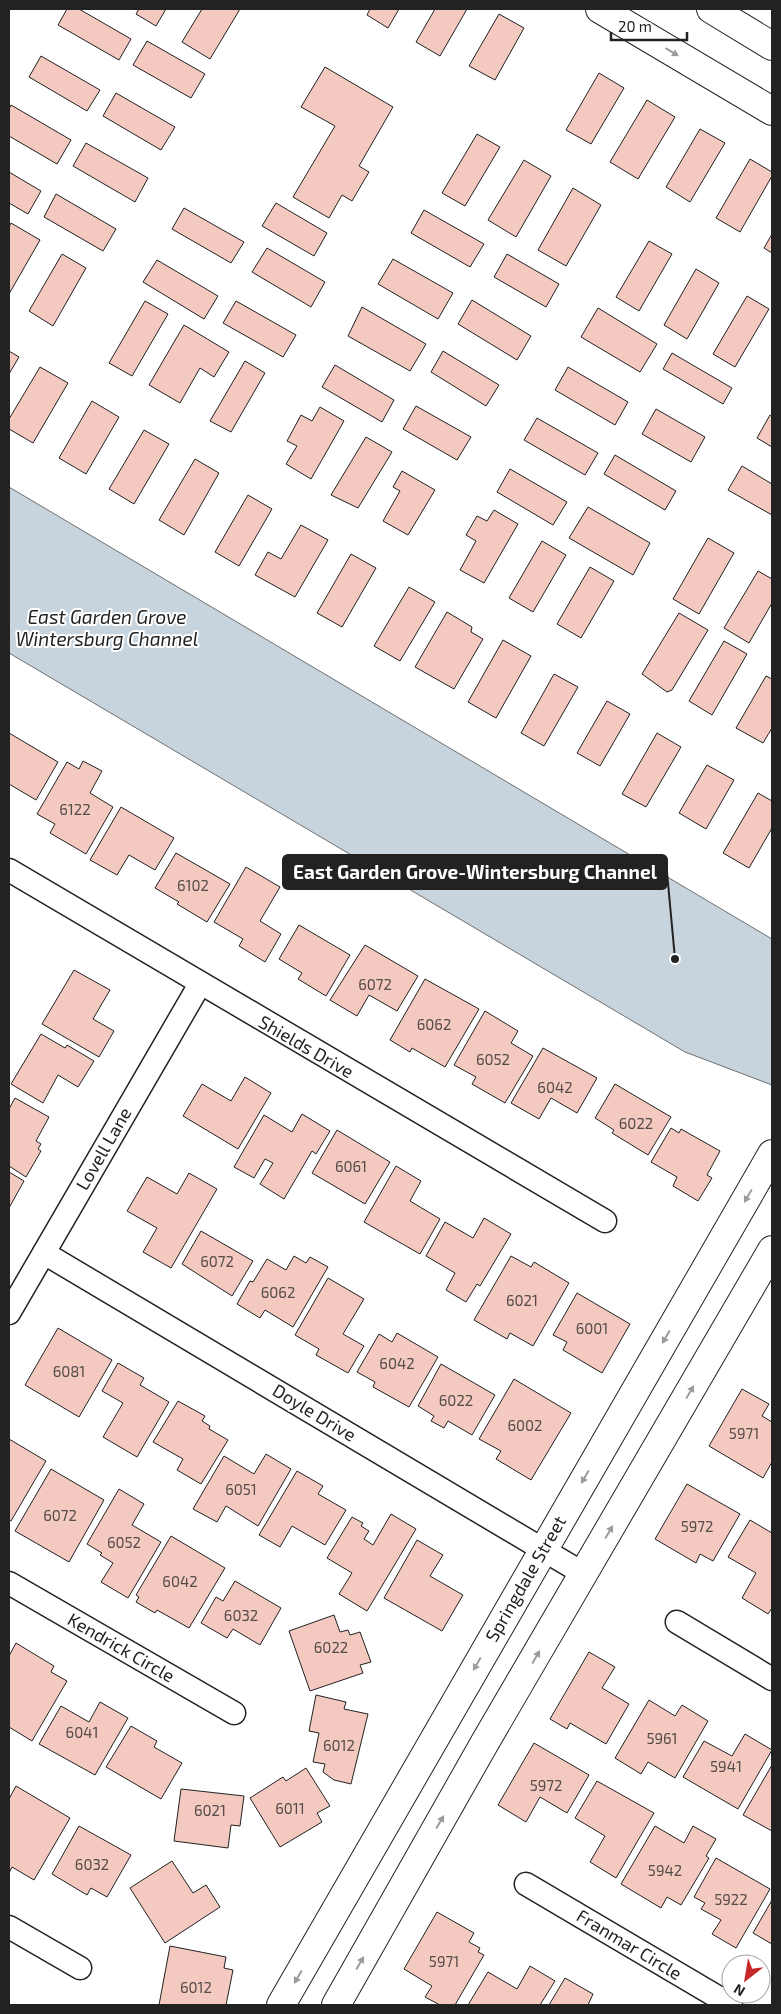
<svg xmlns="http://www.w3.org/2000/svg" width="781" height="2014" viewBox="0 0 781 2014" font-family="'Exo 2',sans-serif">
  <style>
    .water { fill: #c7d3dd; stroke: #6f6f6f }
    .building { fill: #f3c9c0; stroke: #222 }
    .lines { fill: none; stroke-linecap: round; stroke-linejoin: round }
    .minor-casing { stroke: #222; stroke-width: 25 }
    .secondary-casing { stroke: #222; stroke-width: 30 }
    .primary-casing { stroke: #222; stroke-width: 30 }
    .minor { stroke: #fff; stroke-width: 22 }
    .secondary { stroke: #fff; stroke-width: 28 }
    .primary { stroke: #fff; stroke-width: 28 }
    .oneway { fill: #9c9c9c }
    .labels { text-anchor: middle; stroke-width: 4; stroke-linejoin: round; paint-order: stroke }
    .number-label { font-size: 15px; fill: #564c4a }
    .street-label { font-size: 18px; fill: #222; stroke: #fff }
    .water-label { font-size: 19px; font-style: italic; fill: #222; stroke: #fff }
    .leader { fill: none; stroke: #222; stroke-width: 2 }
    .callout-dot { fill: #222; stroke: #fff; stroke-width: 2 }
    .callout { fill: #222; stroke: #222; stroke-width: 2 }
    .callout-label { font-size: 19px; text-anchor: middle; font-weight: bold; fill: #fff }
  </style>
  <rect width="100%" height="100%" fill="#fff"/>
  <path class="water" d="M9,487L772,939V1085L685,1052L9,653Z"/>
  <g class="building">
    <path d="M67,9H79L131,39L119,60L58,25Z"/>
    <path d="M139,9H166L156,26L136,14Z"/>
    <path d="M202,9H240L210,59L182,42Z"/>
    <path d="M370,9H399L388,28L367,15Z"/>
    <path d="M435,9H467L440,56L416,42Z"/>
    <path d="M499,14L524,28L495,80L469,66Z"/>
    <path d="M147,41L205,74L191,98L133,65Z"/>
    <path d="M41,56L100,90L87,111L29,77Z"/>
    <path d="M325,67L393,107L359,166L369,172L352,201L342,195L329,218L293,197L335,126L301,107Z"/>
    <path d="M599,73L624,88L591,144L566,130Z"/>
    <path d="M116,93L175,127L161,150L103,116Z"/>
    <path d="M647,100L675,117L638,179L610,162Z"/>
    <path d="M11,105L71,140L57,164L9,136V109Z"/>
    <path d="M700,129L725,143L690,202L666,187Z"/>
    <path d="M477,134L500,147L465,206L442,193Z"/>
    <path d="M86,143L148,178L135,202L73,166Z"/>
    <path d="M750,159L772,172V176L740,232L716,218Z"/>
    <path d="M524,160L551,176L516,237L488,220Z"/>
    <path d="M9,172L41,191L28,214L9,203Z"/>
    <path d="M573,188L601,205L566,266L538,250Z"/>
    <path d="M56,194L116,229L103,251L44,217Z"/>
    <path d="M276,203L327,233L314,256L262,226Z"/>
    <path d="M184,208L244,242L231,263L172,229Z"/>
    <path d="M424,210L484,244L470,267L411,233Z"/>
    <path d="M11,223L40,240L9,294V227Z"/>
    <path d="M772,234V253L764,248Z"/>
    <path d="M649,241L672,254L639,311L616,297Z"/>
    <path d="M267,248L325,282L311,307L252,272Z"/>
    <path d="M62,254L86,268L53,326L29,311Z"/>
    <path d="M507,254L559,284L546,307L494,277Z"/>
    <path d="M393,259L453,293L438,319L378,284Z"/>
    <path d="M157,260L218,296L204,319L143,282Z"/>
    <path d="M696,269L719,283L687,339L664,325Z"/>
    <path d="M747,296L769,309L735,367L713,354Z"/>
    <path d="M472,300L531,336L517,360L458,324Z"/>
    <path d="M145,301L168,314L132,376L109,363Z"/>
    <path d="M236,301L296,335L283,357L223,323Z"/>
    <path d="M362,307L426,344L410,371L348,336Z"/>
    <path d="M598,308L657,344L640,372L581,337Z"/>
    <path d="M184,325L229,352L214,377L200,368L180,403L149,385Z"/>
    <path d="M9,351L19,357L9,374Z"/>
    <path d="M443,351L499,385L486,406L431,372Z"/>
    <path d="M672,353L732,388L723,404L663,369Z"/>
    <path d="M245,361L265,373L231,432L210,421Z"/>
    <path d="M335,365L394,400L382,422L322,387Z"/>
    <path d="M40,367L68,383L33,443L9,429V419Z"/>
    <path d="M568,367L628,402L615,425L555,390Z"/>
    <path d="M92,401L119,417L86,474L59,458Z"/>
    <path d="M416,406L471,437L457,460L403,429Z"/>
    <path d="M320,407L344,421L311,479L286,464L297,446L287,441L301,415L312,421Z"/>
    <path d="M656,409L705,437L691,462L642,434Z"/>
    <path d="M770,415L772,416V447L757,438Z"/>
    <path d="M537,418L598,453L585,475L524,440Z"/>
    <path d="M144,430L169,444L134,504L109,489Z"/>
    <path d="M366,437L392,452L358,508L331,495Z"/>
    <path d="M615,455L676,491L665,510L604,474Z"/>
    <path d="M195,459L219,473L184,535L159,520Z"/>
    <path d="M742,466L772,484V515L728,490Z"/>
    <path d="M510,469L567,502L553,525L497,492Z"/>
    <path d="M402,471L435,490L408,535L383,521L400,491L393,487Z"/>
    <path d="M248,495L272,509L239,566L215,552Z"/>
    <path d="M588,507L650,543L633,575L569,538Z"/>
    <path d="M494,510L518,524L484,583L460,570L476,541L466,535L477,516L487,521Z"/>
    <path d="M301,525L328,540L295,597L255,575L268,552L281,559Z"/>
    <path d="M708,538L734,553L699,614L673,599Z"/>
    <path d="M542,541L566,555L533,612L509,598Z"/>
    <path d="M351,554L376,568L342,627L317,613Z"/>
    <path d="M590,567L614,581L581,638L557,624Z"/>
    <path d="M758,571L772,579V603L749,643L724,628Z"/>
    <path d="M409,587L435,602L400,661L374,646Z"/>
    <path d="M447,612L472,627L471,632L483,639L454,689L415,667Z"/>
    <path d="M679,613L708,630L672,690L667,692L642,674Z"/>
    <path d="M503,640L531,656L496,718L468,702Z"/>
    <path d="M724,641L747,654L712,715L689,701Z"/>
    <path d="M554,674L578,687L544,746L521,733Z"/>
    <path d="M766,676L772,679V728L763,743L736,728Z"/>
    <path d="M607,701L630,714L600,766L577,753Z"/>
    <path d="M9,733L58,762L36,800L9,784Z"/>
    <path d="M657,733L681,747L646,807L622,794Z"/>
    <path d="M83,761L102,771L90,793L113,807L86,854L50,833L55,824L37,814L67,762L79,769Z"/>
    <path d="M707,765L734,780L706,829L679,813Z"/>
    <path d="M758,793L772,801V828L749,868L723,853Z"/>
    <path d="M121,807L174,838L155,870L129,855L117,875L90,860Z"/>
    <path d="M176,853L230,884L207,922L177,904L179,902L155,888Z"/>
    <path d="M246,867L280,887L260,921L281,934L265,962L239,946L243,939L214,922Z"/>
    <path d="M299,925L350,955L326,996L298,979L302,973L279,959Z"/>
    <path d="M365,945L418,976L397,1011L369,995L357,1016L330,1000Z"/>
    <path d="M74,970L110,990L93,1019L114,1031L99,1057L42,1024Z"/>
    <path d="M425,979L479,1009L445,1067L412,1048L410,1052L390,1040Z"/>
    <path d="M485,1011L518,1031L511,1043L533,1056L505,1103L472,1084L476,1077L454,1065Z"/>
    <path d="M41,1034L65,1048L67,1045L94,1061L78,1087L58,1075L43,1103L11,1084Z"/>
    <path d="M543,1048L597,1078L577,1113L551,1098L539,1119L511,1103Z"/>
    <path d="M245,1077L271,1093L238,1149L183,1116L202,1084L231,1101Z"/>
    <path d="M615,1084L671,1117L648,1155L612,1133L614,1130L595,1118Z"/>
    <path d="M15,1098L49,1117L36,1141L41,1144L38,1149L41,1151L26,1177L9,1166V1109Z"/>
    <path d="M302,1114L330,1131L316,1154L312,1151L284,1199L260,1184L273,1163L265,1159L254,1178L234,1167L264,1115L292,1132Z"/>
    <path d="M671,1128L679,1133L681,1129L720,1151L707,1175L712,1178L698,1201L673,1186L677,1177L651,1162Z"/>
    <path d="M337,1130L390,1162L365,1204L312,1173Z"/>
    <path d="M396,1166L421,1181L410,1201L440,1219L420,1254L364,1222Z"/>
    <path d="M9,1172L24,1181L9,1208Z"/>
    <path d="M189,1173L217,1189L171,1268L143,1252L157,1228L127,1211L147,1177L177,1194Z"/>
    <path d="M484,1218L511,1234L480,1286L477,1284L466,1302L446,1290L455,1273L426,1256L445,1222L473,1238Z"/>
    <path d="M201,1231L253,1261L232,1296L182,1264Z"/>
    <path d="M294,1256L306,1263L310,1257L328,1267L293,1327L265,1310L260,1318L237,1304L250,1281L253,1282L267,1259L286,1270Z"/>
    <path d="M511,1256L531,1267L534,1262L569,1283L533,1346L510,1333L507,1339L474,1320Z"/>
    <path d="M328,1278L364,1299L343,1334L364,1346L348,1373L316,1355L319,1349L295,1335Z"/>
    <path d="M577,1293L630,1324L602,1373L563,1350L567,1342L553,1335Z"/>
    <path d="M58,1328L112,1360L79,1417L25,1385Z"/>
    <path d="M397,1333L438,1357L409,1407L373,1387L375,1382L357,1372L379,1334L392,1342Z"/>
    <path d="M118,1363L144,1378L140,1385L169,1402L137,1457L103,1437L123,1403L102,1391Z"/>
    <path d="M441,1364L495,1395L472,1435L448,1421L444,1428L431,1421L434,1416L418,1406Z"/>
    <path d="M514,1379L571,1413L531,1480L496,1459L501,1451L479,1439Z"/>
    <path d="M742,1389L769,1404L762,1416L772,1422V1462L763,1478L709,1446Z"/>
    <path d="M178,1401L205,1416L202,1421L210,1426L209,1429L228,1440L201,1484L177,1470L183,1459L153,1442Z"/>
    <path d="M9,1439L46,1461L11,1521L9,1520Z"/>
    <path d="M266,1454L291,1469L258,1526L226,1506L217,1522L193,1509L224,1456L254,1474Z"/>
    <path d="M51,1469L104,1500L69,1562L15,1531Z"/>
    <path d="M297,1471L323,1486L318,1494L346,1510L325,1545L292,1526L280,1547L259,1535Z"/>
    <path d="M687,1484L740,1514L713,1561L700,1554L696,1563L655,1539Z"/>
    <path d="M119,1489L144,1504L132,1525L161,1542L128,1598L101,1582L113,1563L100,1555L102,1553L87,1544Z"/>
    <path d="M391,1514L416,1529L367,1611L339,1594L352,1573L327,1558L352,1517L363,1523L361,1526L369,1531L364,1539L373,1545Z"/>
    <path d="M750,1520L772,1533V1608L768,1614L742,1598L756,1573L728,1557Z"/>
    <path d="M171,1536L225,1568L189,1628L157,1610L155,1613L136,1602L139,1597L136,1595Z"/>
    <path d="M417,1540L443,1555L430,1576L463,1595L442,1631L384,1598Z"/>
    <path d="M235,1581L281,1608L260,1645L233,1629L227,1638L201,1623L216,1597L223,1601Z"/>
    <path d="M334,1615L340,1632L348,1630L350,1635L360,1632L371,1662L360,1665L363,1673L310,1691L289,1631Z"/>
    <path d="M16,1643L54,1666L51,1672L67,1681L32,1741L9,1727V1656Z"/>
    <path d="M589,1652L615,1667L602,1688L629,1704L606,1744L570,1723L567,1729L550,1719Z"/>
    <path d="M316,1695L346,1702L344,1709L368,1714L351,1784L334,1780L323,1772L325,1764L313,1762L319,1733L309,1731Z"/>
    <path d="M649,1700L675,1716L682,1705L708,1721L675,1778L648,1762L641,1774L615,1758Z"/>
    <path d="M100,1702L128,1718L95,1775L39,1744L61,1706L89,1722Z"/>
    <path d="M131,1726L157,1741L154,1747L182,1763L161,1799L106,1767Z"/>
    <path d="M745,1734L772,1750L738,1809L683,1777L704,1741L732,1756Z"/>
    <path d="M534,1743L589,1775L567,1813L540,1797L526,1822L498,1805Z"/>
    <path d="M772,1765V1831L743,1815Z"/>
    <path d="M306,1768L330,1806L317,1813L322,1822L280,1847L250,1798L283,1777L286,1781Z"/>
    <path d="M597,1781L654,1813L616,1878L590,1862L605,1836L575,1818Z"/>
    <path d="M16,1786L70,1818L34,1880L12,1867L9,1873V1799Z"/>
    <path d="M181,1789L244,1796L240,1826L231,1825L228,1848L174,1841Z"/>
    <path d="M79,1826L131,1855L107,1897L91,1888L87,1895L52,1874Z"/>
    <path d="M655,1826L684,1843L693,1826L716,1839L706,1856L709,1858L681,1905L667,1897L661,1908L621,1884Z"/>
    <path d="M716,1858L770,1889L736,1948L712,1934L721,1920L701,1909L705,1903L694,1897Z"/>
    <path d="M172,1861L193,1893L206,1885L220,1907L165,1943L130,1888Z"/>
    <path d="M772,1900V1944L753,1933Z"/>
    <path d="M437,1912L474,1933L469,1942L480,1948L478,1952L484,1955L455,2005H440L425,1997L432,1986L404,1969Z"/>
    <path d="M170,1946L226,1957L224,1968L233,1970L226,2005H159Z"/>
    <path d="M530,1966L555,1981L540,2005H468L488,1972L517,1989Z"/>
    <path d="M565,1978L593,1994L588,2005H549Z"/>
  </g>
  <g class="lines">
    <defs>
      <g id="minor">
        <path d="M9,870L605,1221"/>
        <path d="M44,1253L584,1574"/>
        <path d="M9,1313L200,984"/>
        <path d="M9,1583L234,1713"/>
        <path d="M677,1622L772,1679"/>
        <path d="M526,1884L731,2005"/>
        <path d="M9,1927L80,1968"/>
      </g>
      <g id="secondary">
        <path d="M281,2005L772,1154"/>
        <path d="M336,2005L484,1744L772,1250"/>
      </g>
      <g id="primary">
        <path d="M600,9L772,111"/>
        <path d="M711,9L772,46"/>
      </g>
    </defs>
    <use href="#minor" class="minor-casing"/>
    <use href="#secondary" class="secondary-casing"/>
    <use href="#primary" class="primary-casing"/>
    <use href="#minor" class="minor"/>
    <use href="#secondary" class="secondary"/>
    <use href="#primary" class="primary"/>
  </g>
  <defs><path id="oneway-solid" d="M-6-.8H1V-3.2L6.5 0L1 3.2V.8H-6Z" transform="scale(1.25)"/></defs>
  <g class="oneway">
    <use href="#oneway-solid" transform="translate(672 52) rotate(31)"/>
    <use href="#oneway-solid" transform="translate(748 1196) rotate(120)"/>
    <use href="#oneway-solid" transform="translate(666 1337) rotate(120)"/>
    <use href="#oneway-solid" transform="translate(690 1392) rotate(-60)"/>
    <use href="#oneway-solid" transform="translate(585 1477) rotate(120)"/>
    <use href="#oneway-solid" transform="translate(609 1532) rotate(-60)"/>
    <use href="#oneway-solid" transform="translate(536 1657) rotate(-60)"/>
    <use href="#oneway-solid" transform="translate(477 1664) rotate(120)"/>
    <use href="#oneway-solid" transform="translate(440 1822) rotate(-60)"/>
    <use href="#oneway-solid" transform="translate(360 1963) rotate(-60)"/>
    <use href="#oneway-solid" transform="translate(298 1977) rotate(120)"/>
  </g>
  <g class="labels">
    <g class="number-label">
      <text x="75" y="815">6122</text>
      <text x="193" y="891">6102</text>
      <text x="375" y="990">6072</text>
      <text x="434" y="1030">6062</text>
      <text x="493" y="1065">6052</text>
      <text x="555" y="1093">6042</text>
      <text x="636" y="1129">6022</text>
      <text x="351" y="1172">6061</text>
      <text x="217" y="1267">6072</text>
      <text x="278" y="1298">6062</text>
      <text x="522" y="1306">6021</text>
      <text x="592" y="1334">6001</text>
      <text x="397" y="1369">6042</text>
      <text x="69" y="1377">6081</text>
      <text x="456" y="1406">6022</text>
      <text x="525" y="1431">6002</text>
      <text x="744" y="1439">5971</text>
      <text x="241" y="1495">6051</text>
      <text x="60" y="1521">6072</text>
      <text x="697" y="1532">5972</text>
      <text x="124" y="1548">6052</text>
      <text x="180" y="1587">6042</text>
      <text x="241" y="1621">6032</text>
      <text x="331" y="1653">6022</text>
      <text x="82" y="1738">6041</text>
      <text x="662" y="1744">5961</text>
      <text x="339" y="1751">6012</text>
      <text x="726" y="1772">5941</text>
      <text x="546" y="1791">5972</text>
      <text x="290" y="1814">6011</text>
      <text x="210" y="1816">6021</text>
      <text x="92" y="1870">6032</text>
      <text x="665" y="1876">5942</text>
      <text x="731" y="1905">5922</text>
      <text x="444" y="1967">5971</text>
      <text x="196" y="1993">6012</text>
    </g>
    <g class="street-label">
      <text transform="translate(306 1047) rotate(30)" y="6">Shields Drive</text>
      <text transform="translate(104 1149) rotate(-60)" y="6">Lovell Lane</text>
      <text transform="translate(314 1413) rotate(31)" y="6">Doyle Drive</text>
      <text transform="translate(526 1579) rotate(-60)" y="6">Springdale Street</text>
      <text transform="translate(121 1648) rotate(30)" y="6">Kendrick Circle</text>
      <text transform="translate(629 1945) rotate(31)" y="6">Franmar Circle</text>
    </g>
    <g class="water-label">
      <text x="107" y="624">East Garden Grove<tspan x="107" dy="22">Wintersburg Channel</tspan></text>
    </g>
  </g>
  <path class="leader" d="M675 959L667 872"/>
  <circle class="callout-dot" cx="675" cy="959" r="5"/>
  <rect class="callout" x="283" y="855" width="384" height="34" rx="5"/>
  <g class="callout-label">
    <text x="475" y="879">East Garden Grove-Wintersburg Channel</text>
  </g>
  <rect width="781" height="2014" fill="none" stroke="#222222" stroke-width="20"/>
  <g transform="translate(746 1979) rotate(211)"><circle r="24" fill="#ffffff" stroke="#a7a7a7"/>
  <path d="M0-4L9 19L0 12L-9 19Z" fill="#c62828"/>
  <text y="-8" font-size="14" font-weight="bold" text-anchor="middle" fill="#222222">N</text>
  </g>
  <path d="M611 32v8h76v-8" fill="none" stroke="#222222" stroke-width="2.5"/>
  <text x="618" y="32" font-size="15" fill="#222222" stroke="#ffffff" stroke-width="4" paint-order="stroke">20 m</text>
</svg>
